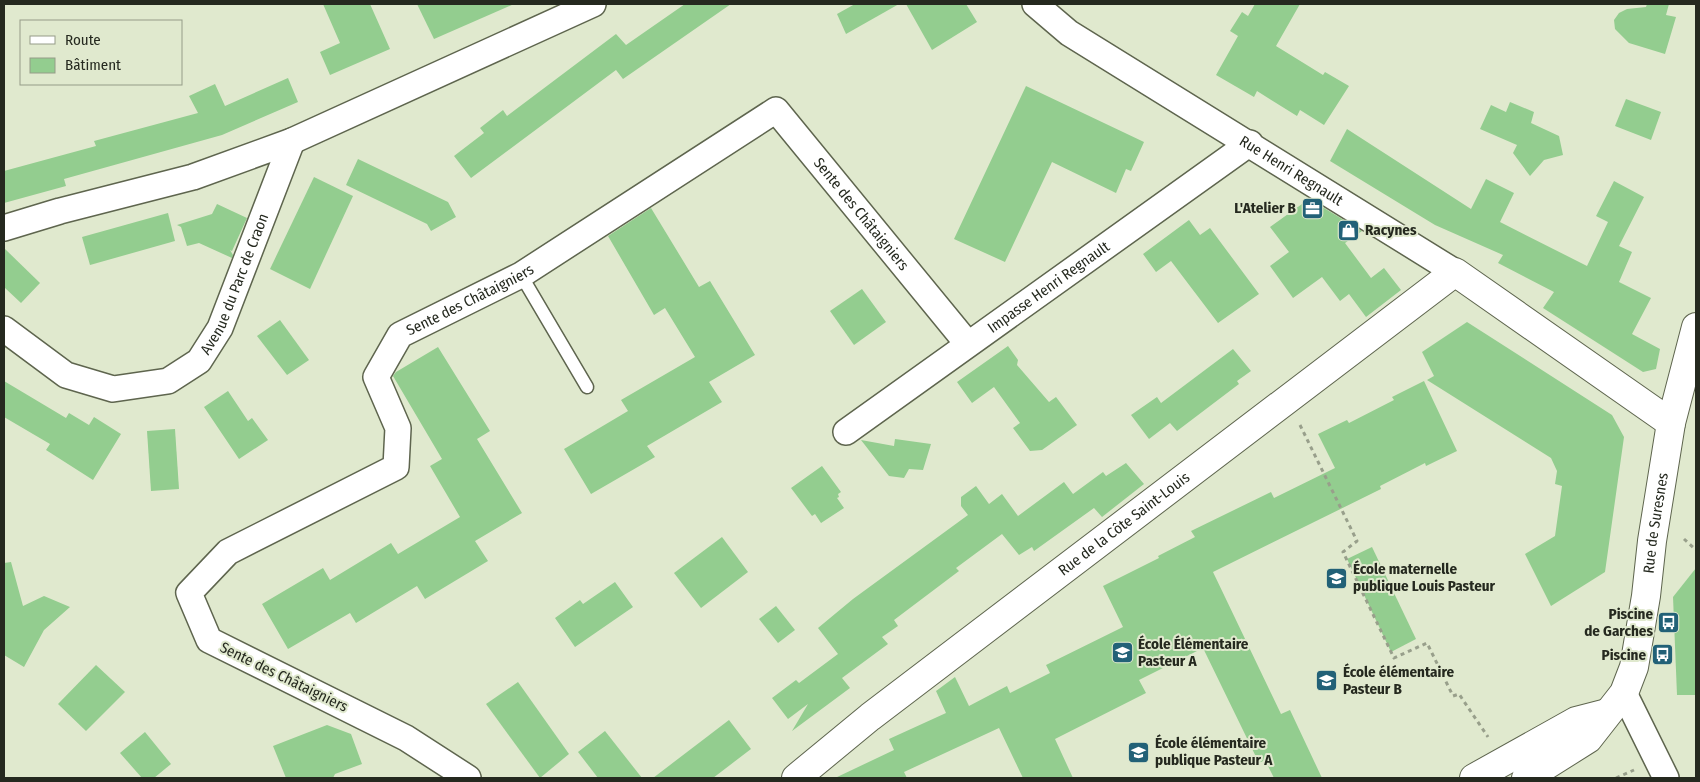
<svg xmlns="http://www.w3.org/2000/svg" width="1700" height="782" viewBox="0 0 1700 782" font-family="'Fira Sans Condensed',sans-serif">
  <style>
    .building { fill: #93cd8f }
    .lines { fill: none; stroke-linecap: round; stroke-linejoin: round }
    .lane-casing { stroke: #5e654e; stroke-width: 15 }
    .street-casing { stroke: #5e654e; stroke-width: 28 }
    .secondary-casing { stroke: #5e654e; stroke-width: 30 }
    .path { stroke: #989f8b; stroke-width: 3; stroke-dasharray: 4 4; stroke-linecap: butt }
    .lane { stroke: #fff; stroke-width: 12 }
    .street { stroke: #fff; stroke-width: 25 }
    .secondary { stroke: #fff; stroke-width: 28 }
    .labels { text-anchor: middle; stroke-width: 4; stroke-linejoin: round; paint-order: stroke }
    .street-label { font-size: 15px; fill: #25291f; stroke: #e0e9ce }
    .poi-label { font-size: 15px; font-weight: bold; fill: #25291f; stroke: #e0e9ce; text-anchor: start }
  </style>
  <rect width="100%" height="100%" fill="#e0e9ce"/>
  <g class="building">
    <path d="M323,4H370L390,49L330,75L320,52L340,43Z"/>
    <path d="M417,4H514L434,39Z"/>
    <path d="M685,4H731L623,79L616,70L471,178L454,156L484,133L480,128L503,110L507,116L616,34L626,45Z"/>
    <path d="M855,4H899L846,34L837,14Z"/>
    <path d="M906,4H966L977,22L932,50Z"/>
    <path d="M1255,4H1300L1276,46L1323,75L1325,72L1349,86L1324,125L1300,110L1297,116L1257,91L1254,97L1216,75L1238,36L1230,31L1242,12L1248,16Z"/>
    <path d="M1647,4H1669L1666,15L1676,17L1665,54L1629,43L1615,29L1614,20L1619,13L1627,9L1646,7Z"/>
    <path d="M288,78L298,102L222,135L64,179L66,186L4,203V171L96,146L94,141L198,113L189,96L215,84L225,106Z"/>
    <path d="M1026,86L1144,142L1131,171L1126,169L1116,193L1052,162L1005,262L954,239Z"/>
    <path d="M1626,99L1661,112L1651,140L1615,126Z"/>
    <path d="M1510,102L1534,112L1531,123L1559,136L1563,155L1544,160L1530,176L1513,153L1517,145L1480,129L1491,105L1506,112Z"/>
    <path d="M1347,129L1471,209L1486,179L1514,193L1500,222L1587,266L1608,222L1596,216L1614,181L1644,197L1619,246L1632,252L1619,282L1651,298L1632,334L1660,349L1656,369L1643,372L1543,308L1554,292L1498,263L1503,255L1435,225L1330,161Z"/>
    <path d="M358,159L448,202L456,217L431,231L427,224L346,185Z"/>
    <path d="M314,177L353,196L310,289L270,269Z"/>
    <path d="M1309,199L1362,231L1345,243L1371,278L1384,268L1401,290L1366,317L1349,294L1340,301L1322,277L1293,298L1270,266L1289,252L1270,227Z"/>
    <path d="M217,204L247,218L232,251L230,250L233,255L232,258L199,243L187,246L181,227L177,225L212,214Z"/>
    <path d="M651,208L699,287L710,281L755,355L709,382L722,402L647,446L655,457L591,494L564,449L628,411L621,400L695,357L665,308L654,315L608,236Z"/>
    <path d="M168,213L175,241L90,265L82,237Z"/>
    <path d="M1189,220L1200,235L1210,228L1259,294L1218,323L1171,261L1156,272L1143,254Z"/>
    <path d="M4,248L40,283L21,303L4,287Z"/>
    <path d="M862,289L886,322L854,345L830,311Z"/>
    <path d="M280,320L309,360L287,375L257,336Z"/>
    <path d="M1467,322L1612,415L1624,437L1605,572L1551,606L1525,554L1555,536L1562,486L1555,484L1557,471L1551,458L1427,380L1434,376L1422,352Z"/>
    <path d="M1008,346L1018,360L1017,365L1049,402L1056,397L1077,425L1042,450L1030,451L1013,428L1020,423L994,387L972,403L957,382Z"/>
    <path d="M438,347L490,431L477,439L522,513L475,541L488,561L425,599L417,586L356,623L350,613L288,649L262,604L323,568L330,580L391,543L398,554L460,517L430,466L442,459L393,376L396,372Z"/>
    <path d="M1233,349L1251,371L1237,381L1239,384L1177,431L1170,423L1149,439L1131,415L1157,397L1161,403Z"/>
    <path d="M4,381L66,418L69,413L89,425L94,417L121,434L93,480L46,450L50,444L4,417Z"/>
    <path d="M1424,381L1457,451L1426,466L1425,463L1380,486L1381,489L1213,572L1281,714L1290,710L1322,778H1274L1265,760L1259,763L1203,648L1139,680L1146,693L1055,739L1073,778H1023L999,728L904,772L907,778H835L894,750L889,739L946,713L936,691L955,677L969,706L1007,686L1010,693L1050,673L1046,665L1123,627L1103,586L1159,558L1158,556L1195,537L1191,531L1271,492L1274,498L1335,468L1318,434L1347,420L1349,423L1394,400L1392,397Z"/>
    <path d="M228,391L248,421L252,418L268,440L239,459L204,407Z"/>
    <path d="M175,429L179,489L151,491L147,431Z"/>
    <path d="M895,439L931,444L923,470L909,469L904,478L889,476L861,440L894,446Z"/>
    <path d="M1126,463L1144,484L1102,517L1094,508L1034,551L1032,547L1019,555L1002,534L956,568L959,571L894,620L898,626L882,637L888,644L842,678L850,688L792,731L808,704L788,719L772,698L796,680L799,683L838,654L818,628L853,599L968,515L961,506V497L976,486L989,504L1002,494L1018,516L1064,482L1073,494L1103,472L1106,476Z"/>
    <path d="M822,466L841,492L838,494L839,497L837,498L844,508L821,523L815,514L812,516L791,488Z"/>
    <path d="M722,537L748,572L701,608L674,573Z"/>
    <path d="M1372,547L1416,639L1391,652L1347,559Z"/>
    <path d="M11,562L23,606L44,596L70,607L44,630L24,667L4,655V563Z"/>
    <path d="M1696,568V695H1677L1673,597Z"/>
    <path d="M615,582L633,607L575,647L555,618L580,600L583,604Z"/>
    <path d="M776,606L795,630L778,643L759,619Z"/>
    <path d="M96,665L125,692L86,731L58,704Z"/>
    <path d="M518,682L569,754L540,778L486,704Z"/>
    <path d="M729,720L751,749L713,778H653Z"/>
    <path d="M327,725L351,734L362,764L335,774L333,778H286L273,746Z"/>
    <path d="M605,731L642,778H598L578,752Z"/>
    <path d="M145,732L171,764L154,778H142L120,753Z"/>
  </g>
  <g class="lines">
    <defs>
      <path id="lane" d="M521,275L587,387"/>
      <g id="street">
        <path id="s1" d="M1035,4L1069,33L1455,272"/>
        <path d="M4,228L60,211L193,177L292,141L593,4"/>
        <path id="s2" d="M4,329L66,375L113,389L168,381L199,361L220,328L292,141"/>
        <path id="s3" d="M846,432L1250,143"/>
        <path d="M1624,693L1666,778"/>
        <path id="s4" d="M468,778L406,738L209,640L189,593L228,552L396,467L398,428L376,377L400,335L521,275L776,110L967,343"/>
      </g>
      <g id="secondary">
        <path id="s5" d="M796,778L870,717L1455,272L1671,423"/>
        <path d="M1474,778L1576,721L1607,713"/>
        <path id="s6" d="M1526,778L1588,739L1624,693L1634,667L1646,596L1652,541L1671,423L1696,327"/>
      </g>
    </defs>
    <use href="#lane" class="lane-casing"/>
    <use href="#street" class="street-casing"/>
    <use href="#secondary" class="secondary-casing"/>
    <g class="path">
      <path d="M1300,425L1357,541L1343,552L1394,658L1427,643L1453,696L1459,694L1488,737"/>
      <path d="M1684,539L1696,550"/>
      <path d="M1616,778L1634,770"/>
    </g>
    <use href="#lane" class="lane"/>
    <use href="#street" class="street"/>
    <use href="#secondary" class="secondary"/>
  </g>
  <defs>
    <symbol id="office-square" viewBox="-11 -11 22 22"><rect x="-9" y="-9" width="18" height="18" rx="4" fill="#226177" stroke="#e0e9ce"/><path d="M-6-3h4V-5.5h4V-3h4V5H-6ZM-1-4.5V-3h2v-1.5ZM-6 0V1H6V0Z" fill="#fff"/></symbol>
    <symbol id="shop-square" viewBox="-11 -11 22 22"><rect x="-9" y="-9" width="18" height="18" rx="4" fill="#226177" stroke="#e0e9ce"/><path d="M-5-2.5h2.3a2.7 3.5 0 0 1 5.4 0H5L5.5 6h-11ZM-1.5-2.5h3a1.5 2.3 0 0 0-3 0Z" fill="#fff"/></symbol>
    <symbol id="school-square" viewBox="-11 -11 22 22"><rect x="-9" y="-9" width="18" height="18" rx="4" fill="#226177" stroke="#e0e9ce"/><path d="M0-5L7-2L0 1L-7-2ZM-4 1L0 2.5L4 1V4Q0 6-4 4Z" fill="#fff"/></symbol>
    <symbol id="bus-square" viewBox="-11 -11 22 22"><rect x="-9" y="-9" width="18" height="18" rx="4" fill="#226177" stroke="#e0e9ce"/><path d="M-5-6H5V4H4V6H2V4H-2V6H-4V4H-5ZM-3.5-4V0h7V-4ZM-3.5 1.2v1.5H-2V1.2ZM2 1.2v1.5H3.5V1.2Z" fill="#fff"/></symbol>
  </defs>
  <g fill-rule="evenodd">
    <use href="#office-square" x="1300" y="196" width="25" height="25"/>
    <use href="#shop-square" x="1336" y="218" width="25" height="25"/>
    <use href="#school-square" x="1324" y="566" width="25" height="25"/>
    <use href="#bus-square" x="1656" y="610" width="25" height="25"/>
    <use href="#school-square" x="1110" y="640" width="25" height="25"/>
    <use href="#bus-square" x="1650" y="642" width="25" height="25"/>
    <use href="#school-square" x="1314" y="668" width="25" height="25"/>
    <use href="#school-square" x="1126" y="740" width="25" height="25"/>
  </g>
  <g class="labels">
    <g class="street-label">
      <text dy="5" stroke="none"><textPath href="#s1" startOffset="306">Rue Henri Regnault</textPath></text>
      <text dy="5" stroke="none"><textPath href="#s4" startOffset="1306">Sente des Châtaigniers</textPath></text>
      <text dy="5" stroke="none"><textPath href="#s2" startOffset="304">Avenue du Parc de Craon</textPath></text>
      <text dy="5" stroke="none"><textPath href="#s3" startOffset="249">Impasse Henri Regnault</textPath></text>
      <text dy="5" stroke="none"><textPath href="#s4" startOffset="811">Sente des Châtaigniers</textPath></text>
      <text dy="5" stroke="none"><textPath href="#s6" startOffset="305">Rue de Suresnes</textPath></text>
      <text dy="5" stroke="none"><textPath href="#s5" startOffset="415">Rue de la Côte Saint-Louis</textPath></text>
      <text transform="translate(284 677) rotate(26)" y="5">Sente des Châtaigniers</text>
    </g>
    <g class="poi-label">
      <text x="1296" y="213" text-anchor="end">L'Atelier B</text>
      <text x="1365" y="235">Racynes</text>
      <text x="1353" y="574">École maternelle<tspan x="1353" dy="17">publique Louis Pasteur</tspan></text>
      <text x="1653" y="619" text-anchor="end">Piscine<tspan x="1653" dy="17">de Garches</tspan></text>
      <text x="1138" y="649">École Élémentaire<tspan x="1138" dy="17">Pasteur A</tspan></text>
      <text x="1646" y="660" text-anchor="end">Piscine</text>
      <text x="1343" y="677">École élémentaire<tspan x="1343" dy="17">Pasteur B</tspan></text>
      <text x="1155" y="748">École élémentaire<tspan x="1155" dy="17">publique Pasteur A</tspan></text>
    </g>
  </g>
  <rect width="1700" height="782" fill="none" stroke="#25291f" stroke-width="10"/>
  <rect x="20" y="20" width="162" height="65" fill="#e0e9ce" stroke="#959c88"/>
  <rect x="30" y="36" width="25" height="8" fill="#ffffff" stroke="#959c88"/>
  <text x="65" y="45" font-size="15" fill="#25291f">Route</text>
  <rect x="30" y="58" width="25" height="15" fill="#93cd8f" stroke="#959c88"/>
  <text x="65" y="70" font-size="15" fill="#25291f">Bâtiment</text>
</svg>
